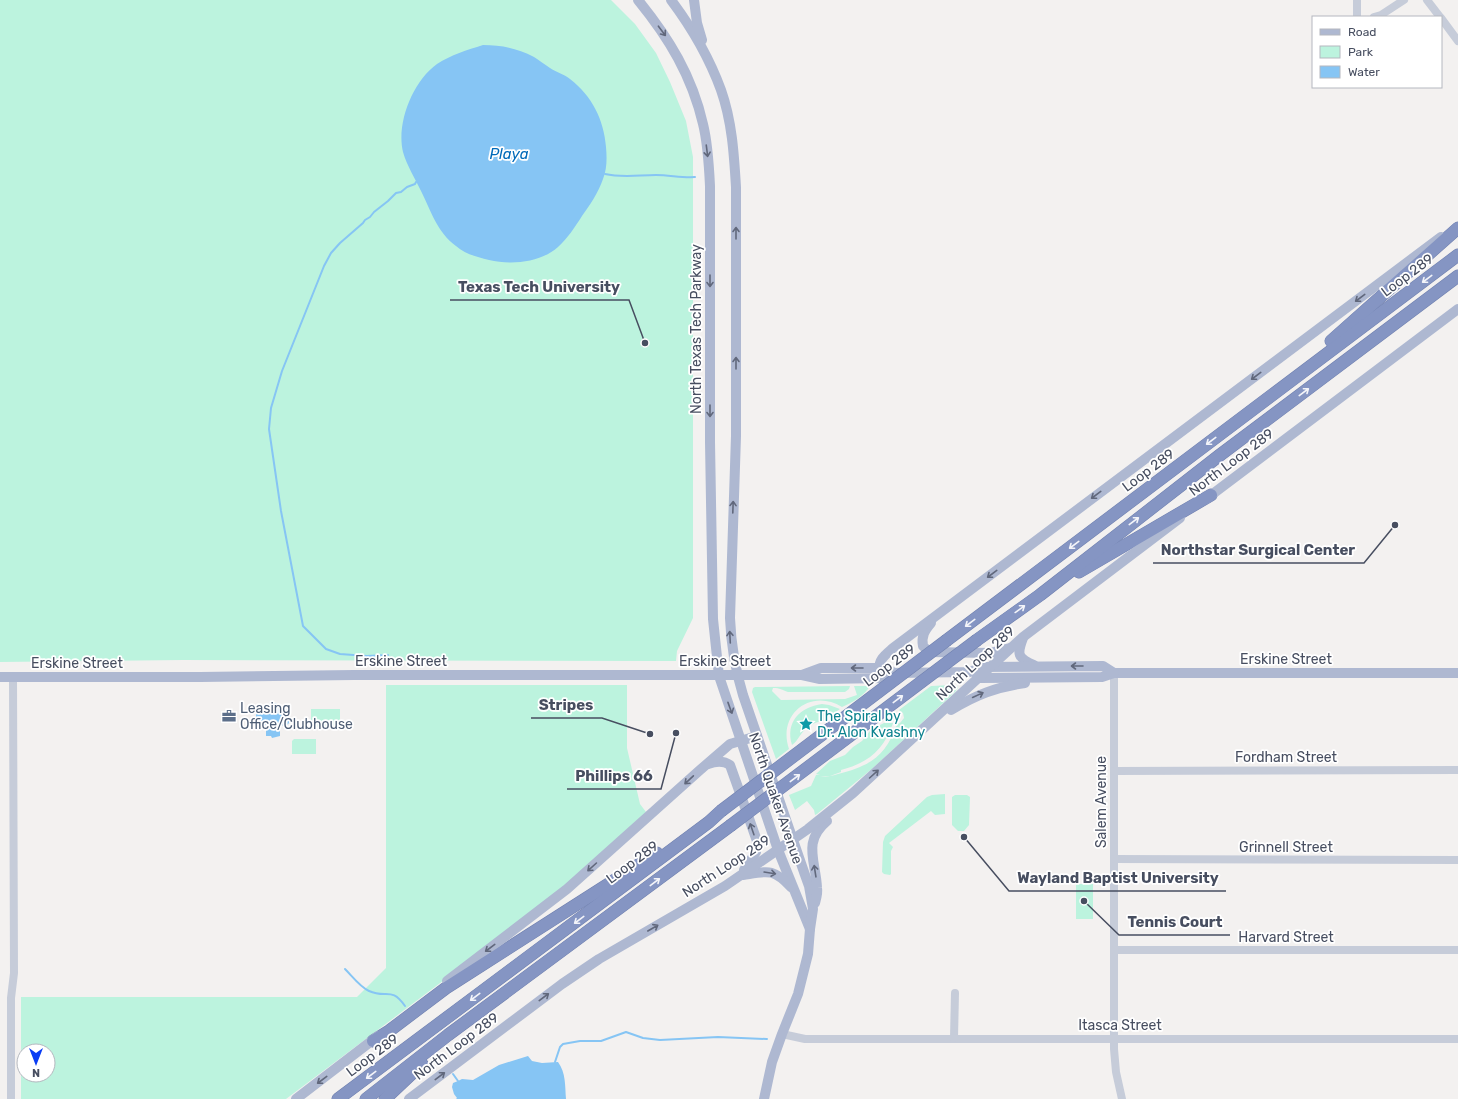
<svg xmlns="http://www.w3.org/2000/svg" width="1458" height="1099" viewBox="0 0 1458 1099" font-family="Rubik,sans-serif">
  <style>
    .green { fill: #bcf3de; fill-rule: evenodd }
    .water { fill: #86c5f4 }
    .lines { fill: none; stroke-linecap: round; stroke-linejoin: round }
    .stream { stroke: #86c5f4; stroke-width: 2 }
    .highway-casing { stroke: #7080af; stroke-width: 13 }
    .minor { stroke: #c6ccd9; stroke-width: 8 }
    .major { stroke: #aeb8d1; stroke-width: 10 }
    .highway { stroke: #8595c3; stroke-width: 12 }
    .highway-bridge-casing { stroke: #7080af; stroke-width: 13; stroke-linecap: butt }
    .highway-bridge { stroke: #8595c3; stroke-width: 12 }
    .oneway { stroke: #61687c }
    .oneway2 { stroke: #f3f4f9 }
    .labels { text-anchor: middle; stroke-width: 3.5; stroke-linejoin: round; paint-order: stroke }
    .street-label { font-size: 14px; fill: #474e60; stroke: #fff }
    .service-label { font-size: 14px; fill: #4e5e75; stroke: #fff; text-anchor: start }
    .culture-label { font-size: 14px; fill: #0d838f; stroke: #fff; text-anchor: start }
    .water-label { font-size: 15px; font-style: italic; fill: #006ab9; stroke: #fff }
    .leader { fill: none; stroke: #474e60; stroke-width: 1.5 }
    .callout-dot { fill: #474e60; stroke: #fff; stroke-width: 1.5 }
    .callout-label { font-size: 15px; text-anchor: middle; font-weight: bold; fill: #474e60; stroke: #fff; stroke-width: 3.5; stroke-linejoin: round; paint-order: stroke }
  </style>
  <rect width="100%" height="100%" fill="#f3f1f0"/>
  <g class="green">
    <path d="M0,0H611L635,24L656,53L670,82L686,121L693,157V618L677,651L676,661L183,660L0,662Z"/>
    <path d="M386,685H627V748L640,804L646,812L568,884L480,953L286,1099H21V997H357L386,968ZM24,1051H48V1075H24Z"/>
    <path d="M953,685L955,686L956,687L957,686L958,688L955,692L873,768L817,814L815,815L814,810L807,801L795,810L789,795L811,786L816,775H820L816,774L830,761L845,755L853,747L862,741L870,731L878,726L884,723H893C884,750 868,763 841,770V772L830,776H820C827,777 832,776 838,774C870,766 886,756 897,724L900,723L904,718L903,713L899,710L931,686Z"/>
    <path d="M850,686L849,689L845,692H788C782,690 780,688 773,688L772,691L781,700L845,699L857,695L854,686H870C865,695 852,703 842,707C811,688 777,714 789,749L776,759L752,692L753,688L755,687Z"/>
    <path d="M822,704L829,705L840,709C836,711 834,715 830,718C824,722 816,721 809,726C801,731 799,740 792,745C785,722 800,707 822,704Z"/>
    <rect x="311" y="709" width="29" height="18"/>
    <path d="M294,739H316V754H292V741Z"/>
    <path d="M945,794V814L935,815L931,811L889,843L893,847L891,851V874L890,875L884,874L882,872L883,842L885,836L927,797L932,795Z"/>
    <path d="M955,795H967L970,797L969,825L964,831H958L952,825V797Z"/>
    <rect x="1076" y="884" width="17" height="35"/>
  </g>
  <g class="water">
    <path d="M483,45C501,45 517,48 534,57C539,60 544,64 550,68C556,72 564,74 570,79C592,96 604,120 606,147C607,158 607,169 603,179C598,193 590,205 582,216C575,227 567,239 558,247C540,263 511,265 489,260C477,257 465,254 456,246C437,232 431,211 421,191C415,178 407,166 403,152C396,123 413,81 437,64C451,55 467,50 483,45Z"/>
    <path d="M276,703L278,707L282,706L284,710L288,709L289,723L285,727L280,724L278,725V727L280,729V736L272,738L271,736H266V728L269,727L268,724L261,727L256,725V711L261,709L267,712L270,709L269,704Z"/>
    <path d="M528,1056L532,1061L542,1063L558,1062C566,1073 565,1086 566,1099H456L457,1098L454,1094L452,1087L453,1083L458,1081L462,1079L473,1080L499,1065Z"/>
  </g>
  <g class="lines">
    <g class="stream">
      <path d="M605,174C622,178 639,175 656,175C670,175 682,178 695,177"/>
      <path d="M388,655L367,656L340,654L326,649L303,626L281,511L269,429L271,408L282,371L324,266L331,253L340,243L363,223L365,220L370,217L374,212L388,201L396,193L401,192L407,187L415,184L416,182"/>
      <path d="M345,969C352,976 360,987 369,991C387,999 391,986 405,1006"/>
      <path d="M555,1062L560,1047L563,1044L580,1041H601L626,1032L643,1038L660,1040L718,1037L767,1039"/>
      <path d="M453,1074L458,1081"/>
    </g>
    <defs>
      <g id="highway">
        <path d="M1331,341L1458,228"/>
        <path d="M1079,572L1211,495"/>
        <path d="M947,640L1458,255"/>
        <path d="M977,640L1040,595L1220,455L1458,276"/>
        <path d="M373,1041L389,1031L446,988L657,853"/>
        <path d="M338,1099L709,822L721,811"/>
        <path d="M366,1099L448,1035L730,826"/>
        <path d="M385,1099L422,1064"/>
      </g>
    </defs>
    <use href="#highway" class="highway-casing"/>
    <g class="minor">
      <path d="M1427,0L1440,17"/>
      <path d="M1357,17V0"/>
      <path d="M1374,17L1381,15L1404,0"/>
      <path d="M1441,18L1458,41"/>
      <path d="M1114,673V1049L1116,1072L1122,1099"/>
      <path d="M1114,771L1458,770"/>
      <path d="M1114,859L1458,860"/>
      <path d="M1114,950H1458"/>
      <path d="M782,1034L805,1039H1458"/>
      <path d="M954,1038L955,993"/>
      <path d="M11,1099V998L14,973L13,677"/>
    </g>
    <g class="major">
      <path d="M638,0C669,38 692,76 703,124C708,144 709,165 710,186V442L713,619L719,676L778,850L810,929"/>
      <path d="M671,0C692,28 709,57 721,90C732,121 734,154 736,187V436L730,618C731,644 735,669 743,695L804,872L809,886L813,909L810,929L808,954L798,994L782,1034L772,1062L764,1099"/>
      <path d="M694,0L697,23L702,40"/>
      <path d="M1206,499L1458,309"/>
      <path d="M931,623C925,630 921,636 923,646L929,652L990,653L1010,648"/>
      <path d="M1023,638C1017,654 1017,658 1034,665"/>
      <path d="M802,675L821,668H886L894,673"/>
      <path d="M977,676L980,678L1102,677L1114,673H1458"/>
      <path d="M0,677H200L354,675H802L820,679L887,678L894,673L970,672L981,667L1103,666L1114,673"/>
      <path d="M887,678L879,670C879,659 885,655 893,648L1441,237"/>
      <path d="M951,710C976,695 996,687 1025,683"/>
      <path d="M708,764C716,761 723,760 730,765L757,841L756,852L744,870"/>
      <path d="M743,875C768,871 773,868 791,887"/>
      <path d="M815,903C816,899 818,893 817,888C816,861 802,842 827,821"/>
      <path d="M447,981L567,889L700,770L730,744L757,736"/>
      <path d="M296,1099L378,1036"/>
      <path d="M409,1099L562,984L599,959L725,886L808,829L853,793L1023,637L1180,518"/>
    </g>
    <use href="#highway" class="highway"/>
    <defs>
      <g id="highway-bridge">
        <path d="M721,811L947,640"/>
        <path d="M730,826L977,640"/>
      </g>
    </defs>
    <use href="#highway-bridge" class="highway-bridge-casing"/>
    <use href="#highway-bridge" class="highway-bridge"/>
  </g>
  <defs><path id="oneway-shaft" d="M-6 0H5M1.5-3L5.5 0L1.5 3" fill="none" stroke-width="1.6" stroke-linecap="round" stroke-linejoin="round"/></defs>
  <g class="oneway">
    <use href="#oneway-shaft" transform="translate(662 31) rotate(53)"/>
    <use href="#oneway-shaft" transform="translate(707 151) rotate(83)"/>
    <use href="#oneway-shaft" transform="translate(736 233) rotate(-90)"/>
    <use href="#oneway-shaft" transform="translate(710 281) rotate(90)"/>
    <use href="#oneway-shaft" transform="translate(1360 298) rotate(143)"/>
    <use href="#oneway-shaft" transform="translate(736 363) rotate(-90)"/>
    <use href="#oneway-shaft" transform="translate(1256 376) rotate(143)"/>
    <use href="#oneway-shaft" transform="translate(710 411) rotate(90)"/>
    <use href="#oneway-shaft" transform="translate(1096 495) rotate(143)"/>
    <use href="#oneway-shaft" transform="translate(733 507) rotate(-88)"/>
    <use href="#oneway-shaft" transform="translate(992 574) rotate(143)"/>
    <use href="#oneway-shaft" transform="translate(730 637) rotate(-93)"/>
    <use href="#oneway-shaft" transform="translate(1077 666) rotate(180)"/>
    <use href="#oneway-shaft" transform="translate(857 668) rotate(180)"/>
    <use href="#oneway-shaft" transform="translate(978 695) rotate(-25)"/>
    <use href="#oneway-shaft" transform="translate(730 708) rotate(70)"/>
    <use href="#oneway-shaft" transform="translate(874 774) rotate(-42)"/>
    <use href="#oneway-shaft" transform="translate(689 780) rotate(137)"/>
    <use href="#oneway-shaft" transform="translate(752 829) rotate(-109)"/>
    <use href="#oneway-shaft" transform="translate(592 867) rotate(138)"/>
    <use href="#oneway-shaft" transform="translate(815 871) rotate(-99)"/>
    <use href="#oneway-shaft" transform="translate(770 873) rotate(9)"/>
    <use href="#oneway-shaft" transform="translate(653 928) rotate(-30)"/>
    <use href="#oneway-shaft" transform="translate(490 948) rotate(143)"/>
    <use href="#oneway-shaft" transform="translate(544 997) rotate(-37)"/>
    <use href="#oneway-shaft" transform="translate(440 1076) rotate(-37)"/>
    <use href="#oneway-shaft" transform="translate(322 1080) rotate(143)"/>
  </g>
  <g class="oneway2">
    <use href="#oneway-shaft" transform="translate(1427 279) rotate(143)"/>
    <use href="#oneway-shaft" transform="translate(1304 392) rotate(-37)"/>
    <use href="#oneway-shaft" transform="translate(1211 441) rotate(143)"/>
    <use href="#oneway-shaft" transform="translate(1134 521) rotate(-37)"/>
    <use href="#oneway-shaft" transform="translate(1074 545) rotate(143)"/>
    <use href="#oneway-shaft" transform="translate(1020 609) rotate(-36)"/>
    <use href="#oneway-shaft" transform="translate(970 623) rotate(143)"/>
    <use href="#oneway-shaft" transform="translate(898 699) rotate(-37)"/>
    <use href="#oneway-shaft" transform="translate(795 778) rotate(-37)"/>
    <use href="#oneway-shaft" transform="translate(655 882) rotate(-37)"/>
    <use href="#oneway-shaft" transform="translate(579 920) rotate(143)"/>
    <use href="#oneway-shaft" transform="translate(475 997) rotate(143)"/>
    <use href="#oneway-shaft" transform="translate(371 1075) rotate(143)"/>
  </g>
  <defs>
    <symbol id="office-bare" viewBox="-9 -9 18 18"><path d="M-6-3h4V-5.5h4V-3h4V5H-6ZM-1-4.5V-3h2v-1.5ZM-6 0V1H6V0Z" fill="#5c6f8a" stroke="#fff" stroke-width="2.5" paint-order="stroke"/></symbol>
    <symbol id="sight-bare" viewBox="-9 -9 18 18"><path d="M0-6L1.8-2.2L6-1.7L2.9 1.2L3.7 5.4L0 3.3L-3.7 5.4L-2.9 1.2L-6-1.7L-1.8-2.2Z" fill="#0f9aa8" stroke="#fff" stroke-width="2.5" paint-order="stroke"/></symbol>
  </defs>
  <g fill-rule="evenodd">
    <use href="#office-bare" x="219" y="706" width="20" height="20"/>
    <use href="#sight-bare" x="796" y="714" width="20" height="20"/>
  </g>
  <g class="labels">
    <g class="street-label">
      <text transform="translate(1407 275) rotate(-37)" y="5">Loop 289</text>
      <text transform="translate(696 329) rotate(-90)" y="5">North Texas Tech Parkway</text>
      <text transform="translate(1231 462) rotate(-37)" y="5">North Loop 289</text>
      <text transform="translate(1148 470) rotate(-37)" y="5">Loop 289</text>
      <text x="1286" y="664">Erskine Street</text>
      <text x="401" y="666">Erskine Street</text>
      <text x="725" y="666">Erskine Street</text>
      <text x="77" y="668">Erskine Street</text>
      <text transform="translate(975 663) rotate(-43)" y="5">North Loop 289</text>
      <text transform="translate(889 665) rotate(-37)" y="5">Loop 289</text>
      <text x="1286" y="762">Fordham Street</text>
      <text transform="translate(776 798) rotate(71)" y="5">North Quaker Avenue</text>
      <text transform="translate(1101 802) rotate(-90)" y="5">Salem Avenue</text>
      <text x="1286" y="852">Grinnell Street</text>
      <text transform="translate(632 862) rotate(-37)" y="5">Loop 289</text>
      <text transform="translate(726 866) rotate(-33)" y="5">North Loop 289</text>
      <text x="1286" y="942">Harvard Street</text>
      <text x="1120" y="1030">Itasca Street</text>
      <text transform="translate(456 1046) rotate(-37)" y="5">North Loop 289</text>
      <text transform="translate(372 1055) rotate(-37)" y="5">Loop 289</text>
    </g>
    <g class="service-label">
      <text x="240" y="713">Leasing<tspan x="240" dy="16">Office/Clubhouse</tspan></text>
    </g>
    <g class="culture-label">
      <text x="817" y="721">The Spiral by<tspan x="817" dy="16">Dr. Alon Kvashny</tspan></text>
    </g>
    <g class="water-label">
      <text x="509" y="159">Playa</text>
    </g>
  </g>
  <path class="leader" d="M645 343L629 300H450M1395 525L1364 563H1153M650 734L602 718H531M676 733L661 789H567M964 837L1009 891H1226M1084 901L1119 935H1230"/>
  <g class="callout-dot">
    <circle cx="645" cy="343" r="4"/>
    <circle cx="1395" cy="525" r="4"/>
    <circle cx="650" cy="734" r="4"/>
    <circle cx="676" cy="733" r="4"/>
    <circle cx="964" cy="837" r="4"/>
    <circle cx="1084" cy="901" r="4"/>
  </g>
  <g class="callout-label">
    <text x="539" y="292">Texas Tech University</text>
    <text x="1258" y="555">Northstar Surgical Center</text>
    <text x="566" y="710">Stripes</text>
    <text x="614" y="781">Phillips 66</text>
    <text x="1118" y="883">Wayland Baptist University</text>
    <text x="1175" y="927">Tennis Court</text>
  </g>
  <rect x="1312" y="16" width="130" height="72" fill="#ffffff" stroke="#b5b8bf"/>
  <rect x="1320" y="29" width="20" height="6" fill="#aeb8d1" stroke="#b5b8bf"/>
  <text x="1348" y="36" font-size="12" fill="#474e60">Road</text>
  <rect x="1320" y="46" width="20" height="12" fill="#bcf3de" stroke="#b5b8bf"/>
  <text x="1348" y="56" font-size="12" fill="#474e60">Park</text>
  <rect x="1320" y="66" width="20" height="12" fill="#86c5f4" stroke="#b5b8bf"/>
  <text x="1348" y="76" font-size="12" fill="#474e60">Water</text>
  <g transform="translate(36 1063) rotate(180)"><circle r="19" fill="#ffffff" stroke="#b5b8bf"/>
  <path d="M0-3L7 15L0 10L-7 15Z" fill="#0a3df4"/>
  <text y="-6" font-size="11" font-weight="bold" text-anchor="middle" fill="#474e60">N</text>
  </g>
</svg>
